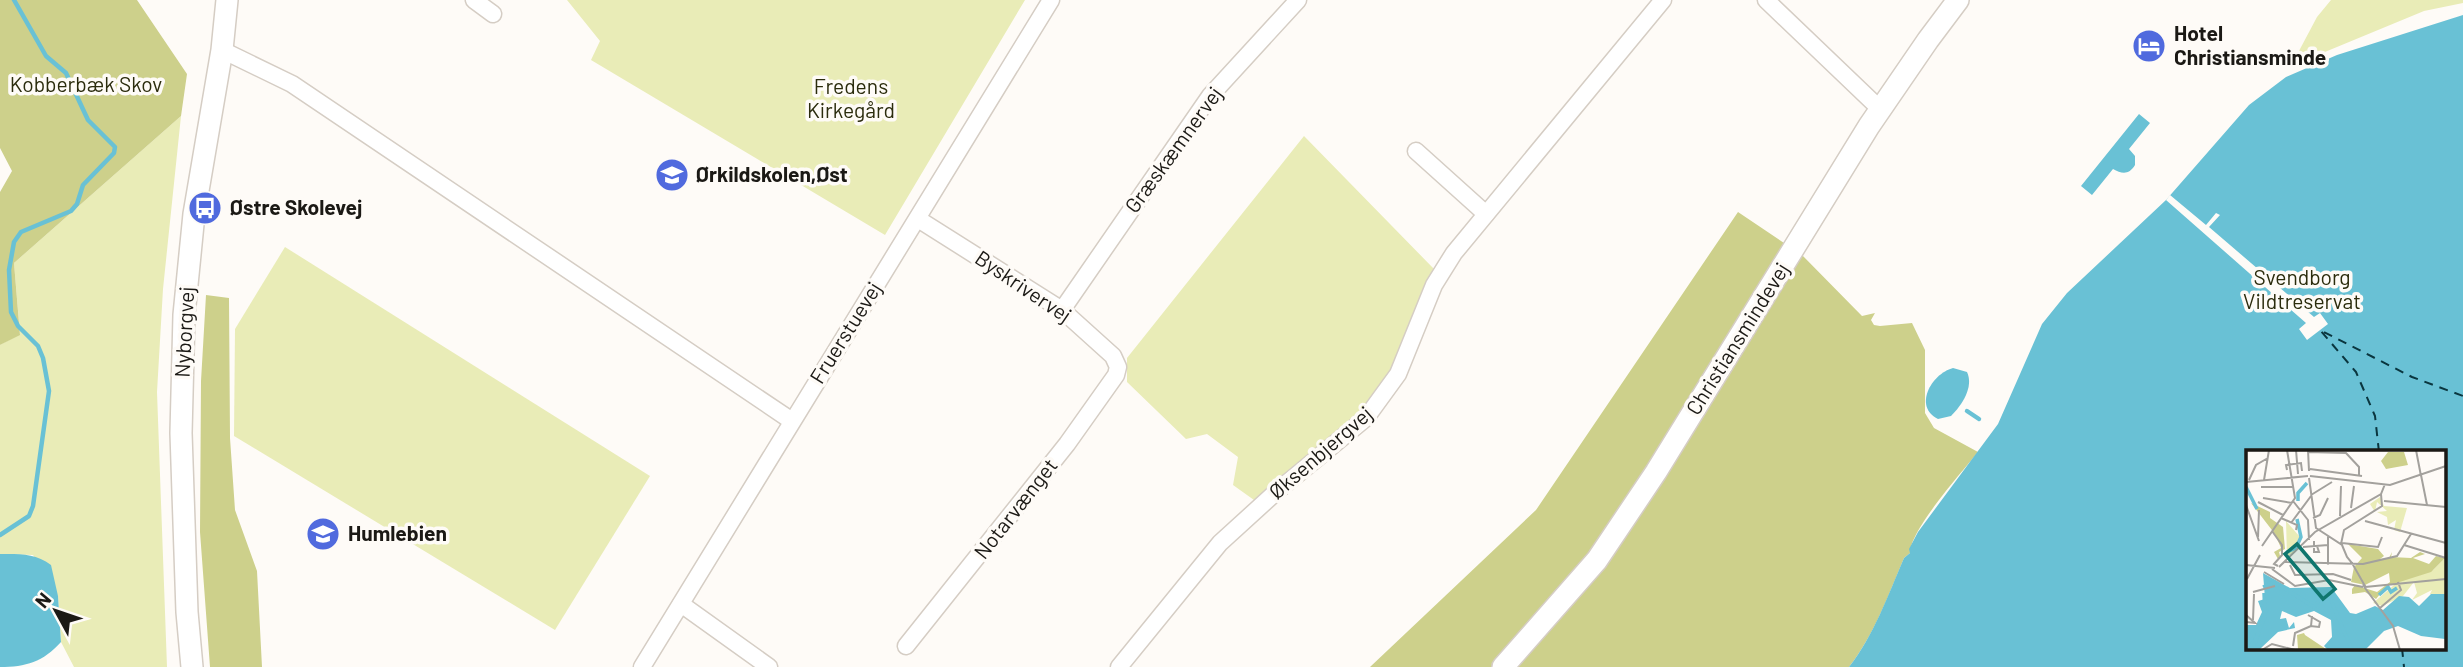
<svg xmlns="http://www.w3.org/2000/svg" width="2463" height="667" viewBox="0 0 2463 667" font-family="Barlow,sans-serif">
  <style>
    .green { fill: #e9ecb7 }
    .forest { fill: #cdd08b }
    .water { fill: #69c1d5; fill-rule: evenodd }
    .pier { fill: #fefbf7 }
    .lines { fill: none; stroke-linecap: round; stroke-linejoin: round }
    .stream { stroke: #69c1d5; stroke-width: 4.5 }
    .ferry { stroke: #0a363f; stroke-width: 2; stroke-dasharray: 9 7; stroke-linecap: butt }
    .minor-casing { stroke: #d5cdc4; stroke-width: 19 }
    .tertiary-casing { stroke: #d5cdc4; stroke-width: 24 }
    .minor { stroke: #fff; stroke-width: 16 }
    .tertiary { stroke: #fff; stroke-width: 21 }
    .labels { text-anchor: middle; stroke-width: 7; stroke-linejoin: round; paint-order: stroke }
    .poi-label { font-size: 21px; font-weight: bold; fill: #1b1915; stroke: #fefbf7; text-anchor: start }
    .park-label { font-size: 21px; fill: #2b2c0d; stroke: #fefbf7 }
    .street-label { font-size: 21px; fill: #1b1915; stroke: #fefbf7 }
    .inset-river { fill: none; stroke: #69c1d5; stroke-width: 3.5 }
    .inset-road { fill: none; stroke: #a3a19d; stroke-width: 2 }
    .view { fill: #0f766e; fill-opacity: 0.15; stroke: #0f766e; stroke-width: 3.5 }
    .inset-edge { fill: none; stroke: #1b1915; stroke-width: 3.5 }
  </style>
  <rect width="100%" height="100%" fill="#fefbf7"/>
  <g class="green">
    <path d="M567,0H1025L885,235L591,60L600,41Z"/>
    <path d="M2331,0H2463V3L2424,11L2291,66L2317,17Z"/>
    <path d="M181,116L163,289L157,392L167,667H74L61,642L58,596L33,555L0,554V345L20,334L14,263Z"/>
    <path d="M1304,136L1434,269C1418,304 1407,344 1387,377C1355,429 1301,463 1254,500L1233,485L1238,457L1207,434L1186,439L1127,382V358Z"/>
    <path d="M285,247L650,476L555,630L234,436L235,329Z"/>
  </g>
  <g class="forest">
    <path d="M0,0H137L187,74L181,116L14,263L20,335L0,345V192L12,171L0,148Z"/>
    <path d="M1738,212L1802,255L1862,316L1875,313L1871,320L1874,325L1880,326L1912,323L1925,350V413L1934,428L1978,452C1962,472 1910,530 1910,553L1904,558C1888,596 1874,635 1849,667H1370L1536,510Z"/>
    <path d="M206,295L229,298L230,438L235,510L257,571L262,667H210L200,532L201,381Z"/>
  </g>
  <g class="water">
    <path d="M2463,15V667H1849C1874,635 1888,595 1904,558L1910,553L1909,549L1918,532L1998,424L2042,324L2067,293L2166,200L2249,105L2286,77L2337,55ZM2248,452H2444V648H2248Z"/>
    <path d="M2139,114L2150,123L2129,149L2135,156V165C2129,175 2122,174 2113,169L2092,195L2081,186Z"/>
    <path d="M1953,368L1967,372C1974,387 1962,405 1951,416L1938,419C1913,407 1931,374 1953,368Z"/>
    <path d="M0,554C20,554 35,553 51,565L58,596L61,642C43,662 26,667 0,667Z"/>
  </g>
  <path class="pier" d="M2170,195L2206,225L2216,213L2220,215L2209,227L2314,317L2320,313L2328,324L2307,340L2299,329L2306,323L2166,200Z"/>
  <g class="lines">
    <g class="stream">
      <path d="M1967,411L1979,419"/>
      <path d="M0,535L29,516L33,506L49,391L43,358L38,346L18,326L11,312L9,270L14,242L21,232L71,211L77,204L83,185L114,153L115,147L88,120L66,73L46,56L14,0"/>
    </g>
    <g class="ferry">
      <path d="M2379,452L2375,416L2356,372L2320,330L2412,377L2463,396"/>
      <path d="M2402,648L2404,667"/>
    </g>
    <defs>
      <g id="minor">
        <path d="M474,0L493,14"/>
        <path d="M1766,0L1880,109"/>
        <path d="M222,50L292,84L792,421"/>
        <path d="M1416,151L1486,214"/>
        <path d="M1062,310L1210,96L1298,0"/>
        <path d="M681,604L769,667"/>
        <path d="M906,646L1067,444L1116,375L1118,367L1113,356L1062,310L918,219"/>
        <path d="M642,667L1051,0"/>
        <path d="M1119,667L1220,543L1276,492L1366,418L1398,374L1434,285L1454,253L1663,0"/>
      </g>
      <g id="tertiary">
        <path d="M192,667L187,612L181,433L184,315L194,214L222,50L227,0"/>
        <path d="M1503,667L1597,560L1656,472L1869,126L1928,40L1958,0"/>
      </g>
    </defs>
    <use href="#minor" class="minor-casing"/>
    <use href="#tertiary" class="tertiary-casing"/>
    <use href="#minor" class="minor"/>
    <use href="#tertiary" class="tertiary"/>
  </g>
  <defs>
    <symbol id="hotel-disc" viewBox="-11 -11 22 22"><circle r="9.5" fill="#506ade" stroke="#fefbf7"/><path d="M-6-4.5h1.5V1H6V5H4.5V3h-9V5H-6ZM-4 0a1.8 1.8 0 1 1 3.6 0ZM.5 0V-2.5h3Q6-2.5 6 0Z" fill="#fff"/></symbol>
    <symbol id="school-disc" viewBox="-11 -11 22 22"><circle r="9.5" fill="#506ade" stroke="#fefbf7"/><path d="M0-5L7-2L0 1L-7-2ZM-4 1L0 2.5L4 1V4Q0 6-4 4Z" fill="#fff"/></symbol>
    <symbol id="bus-disc" viewBox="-11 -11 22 22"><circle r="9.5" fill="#506ade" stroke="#fefbf7"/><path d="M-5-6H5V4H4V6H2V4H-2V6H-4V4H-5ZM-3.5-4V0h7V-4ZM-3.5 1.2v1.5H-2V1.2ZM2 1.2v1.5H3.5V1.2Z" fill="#fff"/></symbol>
  </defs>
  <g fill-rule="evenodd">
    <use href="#hotel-disc" x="2130" y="27" width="38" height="38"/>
    <use href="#school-disc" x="653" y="156" width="38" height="38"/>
    <use href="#bus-disc" x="186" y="189" width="38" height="38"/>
    <use href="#school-disc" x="304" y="515" width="38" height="38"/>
  </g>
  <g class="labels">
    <g class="poi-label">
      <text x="2174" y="41">Hotel<tspan x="2174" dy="24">Christiansminde</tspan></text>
      <text x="696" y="182">Ørkildskolen,Øst</text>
      <text x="230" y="215">Østre Skolevej</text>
      <text x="348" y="541">Humlebien</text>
    </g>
    <g class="park-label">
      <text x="86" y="92">Kobberbæk Skov</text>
      <text x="851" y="94">Fredens<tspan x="851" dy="24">Kirkegård</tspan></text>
      <text x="2302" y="285">Svendborg<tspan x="2302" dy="24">Vildtreservat</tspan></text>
    </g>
    <g class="street-label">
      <text transform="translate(1174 150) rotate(-54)" y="7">Græskæmnervej</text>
      <text transform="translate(1023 287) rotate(34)" y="7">Byskrivervej</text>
      <text transform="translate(185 332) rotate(-87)" y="7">Nyborgvej</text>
      <text transform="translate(846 333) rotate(-58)" y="7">Fruerstuevej</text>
      <text transform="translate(1738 339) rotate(-58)" y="7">Christiansmindevej</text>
      <text transform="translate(1321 453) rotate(-41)" y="7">Øksenbjergvej</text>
      <text transform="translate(1016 509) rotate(-52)" y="7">Notarvænget</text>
    </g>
  </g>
  <g transform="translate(2246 450)">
    <rect width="200" height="200" fill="#fefbf7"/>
    <path d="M134,47L138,56L161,58L154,82L148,80L150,70L142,75L141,67L131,62L141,61L131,52L129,62L124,54ZM40,71L54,87L47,98L52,99L41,107ZM199,108V144L195,147L184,144L186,140L166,150L171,143L168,132L157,146L136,156L127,153L154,130L187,120Z" fill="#e9ecb7"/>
    <path d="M142,2H158L162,15L140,19L135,11ZM5,53L24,62V68L37,77L39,99L33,102L34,106L32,109L28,102L35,98L29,84ZM102,94L132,99L138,106L134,109L143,108L146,102L145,107L165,108L174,102L179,104L167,108L183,114L190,106L199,108L185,122L141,136L130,149L119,142L106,144V139L109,135L131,142L144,132L143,123L119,135L105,132L108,117L116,108ZM58,183L59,185L80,199H52L51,185Z" fill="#cdd08b"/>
    <path d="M17,123L44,138L85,137L104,163L110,164L129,156L137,160L153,146L163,147L173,156L185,144H199V189L175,186L152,176L138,181L120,199H81L78,196L86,187L85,170L68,161L50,167L36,161L34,169L40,168L43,178L48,172L49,178L32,182L14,199H0V175H10L16,162L12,151L19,149Z" fill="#69c1d5"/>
    <path class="inset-river" d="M0,37L11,59M52,51V43L61,33M41,102L50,98L55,87L51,69M17,137L28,132L68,157L81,141L106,200M133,145L142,137L145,142L151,138M0,197L8,192L19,167L18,143M0,199L9,193L21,158"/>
    <path class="inset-road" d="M50,0L52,24M62,0L63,21M170,0L175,26M62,2L100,3L113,17V25M64,19L116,26M41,20L40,15L55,13L56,21M175,25L181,55M64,26L144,35L200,16M63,28L70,78L96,95L101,107L106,113L119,136V138L117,134M3,30L10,15L22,8M18,30L23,0M0,32L62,26M15,37H47M65,45L86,32M17,48L46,53M47,51L62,70L63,90M138,51L200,57M12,52L37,65M0,55L13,91M105,58L108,36M94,66L95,36M35,68L51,75L50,80M67,68L74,65L82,48M119,71L200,93M45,73L65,46M26,81L36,95V105L28,114L32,116M82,86V115M12,87L13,60M68,91V102H73L71,96M96,93L132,97L136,87M95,94L98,80L136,56L135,44M158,95L200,108M16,96L49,48L41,0M57,97L82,95M38,112L117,114L151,106L165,84M0,115L29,118M44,115L49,125L87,124L105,130M33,117L69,82L135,44L139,34M26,119L49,136L83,130L117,137M18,122L38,134M1,129L14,105M119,137L200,129M119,138L147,176L154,200M7,142L29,136M134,158L155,140L152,132M0,165L9,173L0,172M62,165L74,172L73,177L64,176M7,170L8,144M47,196L49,183L65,176L66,166M16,200L26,194L49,200"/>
    <path class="view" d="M51,94L89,139L77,149L39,104Z"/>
    <rect width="200" height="200" class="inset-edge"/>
  </g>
  <g transform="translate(56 611) rotate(310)" stroke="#fefbf7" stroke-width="5" paint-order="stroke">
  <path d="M0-5L12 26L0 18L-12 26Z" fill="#1b1915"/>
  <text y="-10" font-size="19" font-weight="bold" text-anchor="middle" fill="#1b1915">N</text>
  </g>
</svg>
